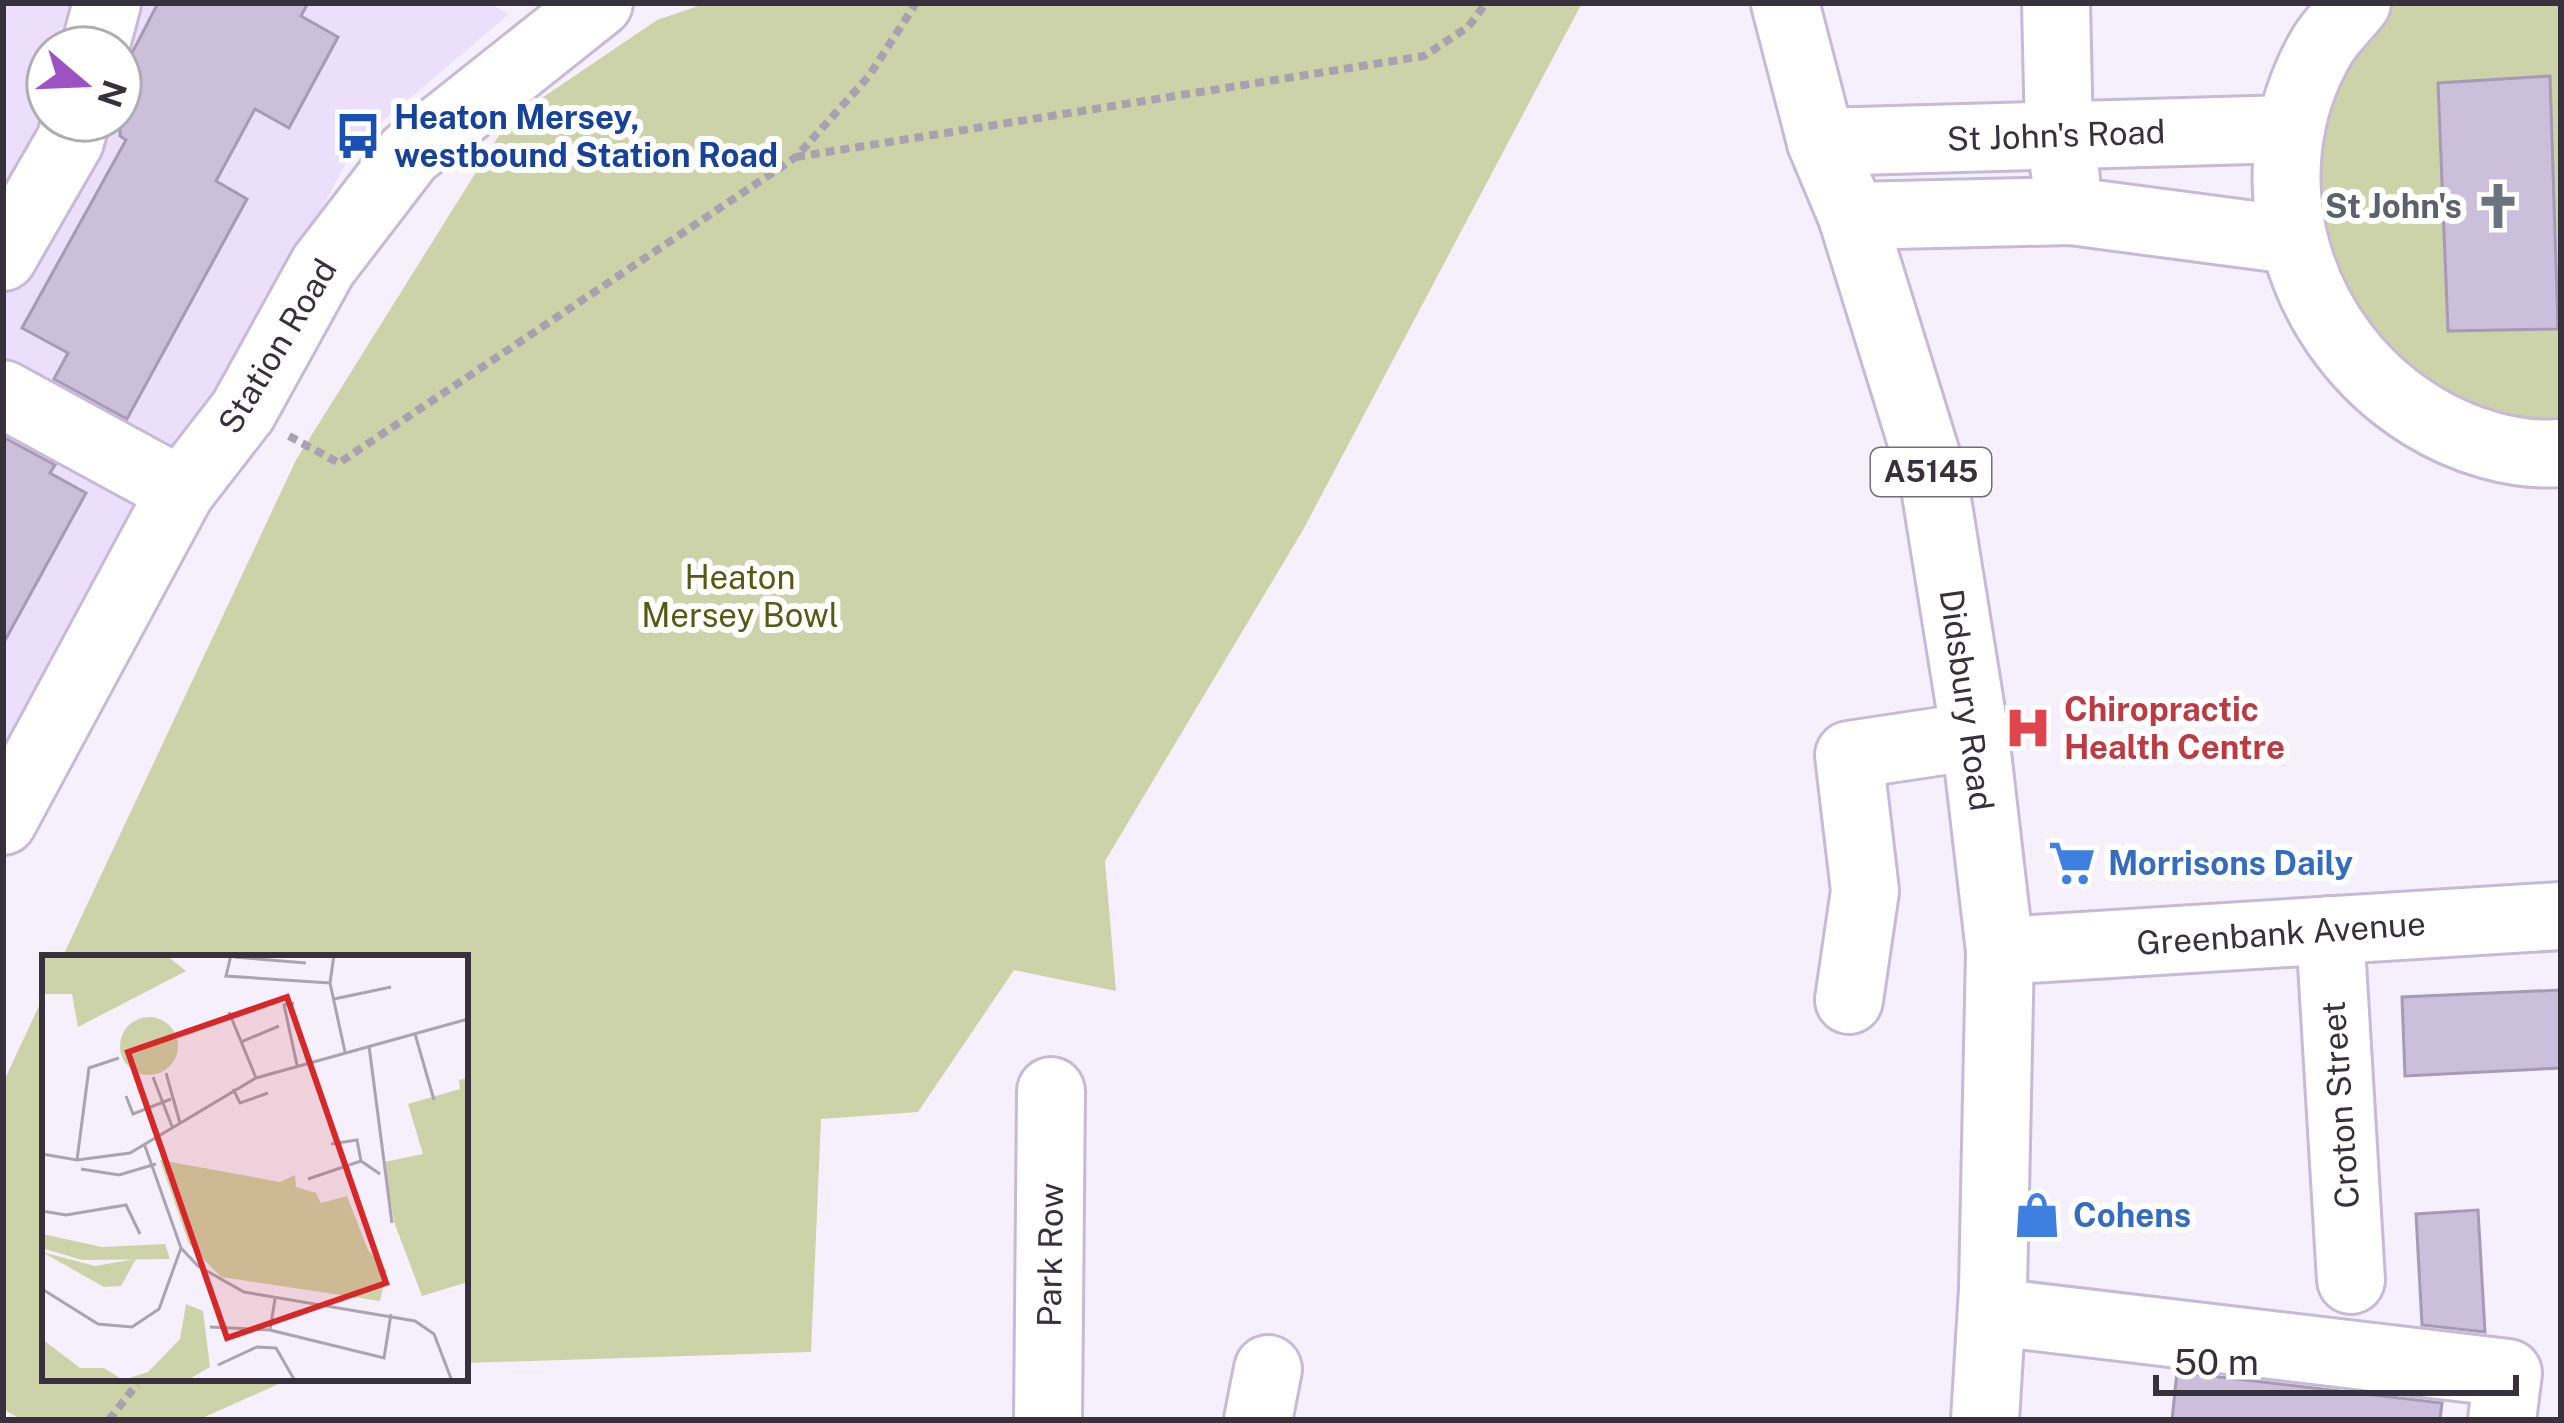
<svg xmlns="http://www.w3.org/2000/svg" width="2564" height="1423" viewBox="0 0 2564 1423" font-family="'Public Sans',sans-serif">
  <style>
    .built { fill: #ebdffc; fill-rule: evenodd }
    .green { fill: #cdd3a9 }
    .building { fill: #cbbfdb; stroke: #a69ab5; stroke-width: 3 }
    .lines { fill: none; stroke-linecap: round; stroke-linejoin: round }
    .minor-casing { stroke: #c6bad6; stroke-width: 72 }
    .major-casing { stroke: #c6bad6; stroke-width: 72 }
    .path { stroke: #a7a2ae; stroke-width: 8; stroke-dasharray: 9 6; stroke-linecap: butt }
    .minor { stroke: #fff; stroke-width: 66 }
    .major { stroke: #fff; stroke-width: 66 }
    .labels { text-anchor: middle; stroke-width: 12; stroke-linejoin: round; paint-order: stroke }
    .shield { fill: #fff; stroke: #726f76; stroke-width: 3 }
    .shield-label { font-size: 30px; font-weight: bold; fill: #36313c }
    .transit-label { font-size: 33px; font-weight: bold; fill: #164399; stroke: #fff; text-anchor: start }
    .street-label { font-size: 33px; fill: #36313c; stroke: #fff }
    .worship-label { font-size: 33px; font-weight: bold; fill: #5b616d; stroke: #fff; text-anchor: end }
    .park-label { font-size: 33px; fill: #555b12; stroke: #fff }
    .health-label { font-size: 33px; font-weight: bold; fill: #be3a42; stroke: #fff; text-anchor: start }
    .shop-label { font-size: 33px; font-weight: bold; fill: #366cbe; stroke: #fff; text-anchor: start }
    .inset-road { fill: none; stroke: #a9a4af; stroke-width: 3 }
    .view { fill: #d62828; fill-opacity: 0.15; stroke: #d62828; stroke-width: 6 }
    .inset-edge { fill: none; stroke: #36313c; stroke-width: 6 }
  </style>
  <rect width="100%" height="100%" fill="#f5f0fc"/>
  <path class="built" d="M3,3H488L509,14L356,144L3,809ZM48,48H120V120H48Z"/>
  <g class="green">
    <path d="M707,3H1582L1303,530L1105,861L1116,991L1014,970L918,1112L821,1119L811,1352L465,1363V958H62L296,460L508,121L657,20Z"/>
    <path d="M2390,3H2561V425H2514L2436,399L2372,348L2309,198L2316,119L2350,47Z"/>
    <path d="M45,993V1378H292L198,1420H22L3,1409V1083Z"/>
  </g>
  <g class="building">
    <path d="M158,3H308L301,16L338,37L289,128L255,109L216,181L247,199L127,419L54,379L68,353L22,328L126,140L120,136V76Z"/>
    <path d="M2550,76L2558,329L2448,331L2438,83Z"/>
    <path d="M3,437L55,465L50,473L86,493L3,644Z"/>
    <path d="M2561,990V1068L2405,1076L2402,997Z"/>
    <path d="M2478,1210L2485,1332L2422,1325L2416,1214Z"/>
    <path d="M2177,1372L2442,1403L2440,1420H2172Z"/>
  </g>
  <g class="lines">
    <defs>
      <g id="minor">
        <path d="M2056,3L2059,135L2066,178"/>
        <path d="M2357,3C2346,17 2331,31 2322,46C2246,176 2298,339 2421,415C2461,440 2514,457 2561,453"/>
        <path d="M95,48L107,3"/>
        <path d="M1821,142L2291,129"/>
        <path d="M1852,216L2071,211L2291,240"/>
        <path d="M3,257L70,141L76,120"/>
        <path d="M3,394L181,491"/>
        <path d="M3,821L181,491L243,411L323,266L409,154L599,3"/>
        <path d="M2330,930L2351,1280"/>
        <path d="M2000,951L2561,916"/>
        <path d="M1849,1000L1865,891L1849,755L1975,736"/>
        <path d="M1993,1312L2508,1373L2502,1420"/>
        <path d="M1048,1420L1051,1091"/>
        <path d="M1258,1420L1268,1369"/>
      </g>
      <path id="major" d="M1785,3L1821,142L1852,216L1934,481L1975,736L2000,951L1993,1289L1985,1420"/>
    </defs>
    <use href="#minor" class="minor-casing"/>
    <use href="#major" class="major-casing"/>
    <g class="path">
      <path d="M796,157L1424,56L1468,27L1486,3"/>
      <path d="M289,436L339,463L796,157L869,76L916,3"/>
      <path d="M109,1420L137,1384"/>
    </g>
    <use href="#minor" class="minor"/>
    <use href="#major" class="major"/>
  </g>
  <defs>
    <symbol id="bus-bare" viewBox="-9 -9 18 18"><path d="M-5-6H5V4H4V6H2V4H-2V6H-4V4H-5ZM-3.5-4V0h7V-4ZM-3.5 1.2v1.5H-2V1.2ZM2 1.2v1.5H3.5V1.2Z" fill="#1a4fb4" stroke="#fff" stroke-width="2.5" paint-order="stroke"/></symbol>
    <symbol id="church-bare" viewBox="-9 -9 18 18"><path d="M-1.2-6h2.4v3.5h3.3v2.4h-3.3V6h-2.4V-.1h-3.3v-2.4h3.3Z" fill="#6b7280" stroke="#fff" stroke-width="2.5" paint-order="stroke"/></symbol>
    <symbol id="hospital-bare" viewBox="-9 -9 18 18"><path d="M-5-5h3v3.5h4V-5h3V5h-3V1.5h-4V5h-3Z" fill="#e0444e" stroke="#fff" stroke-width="2.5" paint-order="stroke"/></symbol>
    <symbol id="supermarket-bare" viewBox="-9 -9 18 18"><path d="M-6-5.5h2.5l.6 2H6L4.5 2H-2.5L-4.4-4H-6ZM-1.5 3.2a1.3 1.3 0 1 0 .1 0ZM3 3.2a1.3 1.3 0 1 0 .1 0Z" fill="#3f7fe0" stroke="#fff" stroke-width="2.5" paint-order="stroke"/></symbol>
    <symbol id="shop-bare" viewBox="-9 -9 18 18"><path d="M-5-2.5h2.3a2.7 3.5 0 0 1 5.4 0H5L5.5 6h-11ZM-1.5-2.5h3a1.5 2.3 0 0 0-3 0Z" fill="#3f7fe0" stroke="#fff" stroke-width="2.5" paint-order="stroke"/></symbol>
  </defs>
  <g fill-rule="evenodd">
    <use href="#bus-bare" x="325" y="103" width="66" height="66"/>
    <use href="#church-bare" x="2465" y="173" width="66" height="66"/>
    <use href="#hospital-bare" x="1995" y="695" width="66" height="66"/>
    <use href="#supermarket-bare" x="2039" y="830" width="66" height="66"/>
    <use href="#shop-bare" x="2004" y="1182" width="66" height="66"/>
  </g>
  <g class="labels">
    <rect class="shield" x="1871" y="448" width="120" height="48" rx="9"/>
    <g class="shield-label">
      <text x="1931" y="482">A5145</text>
    </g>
    <g class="transit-label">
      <text x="394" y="129">Heaton Mersey,<tspan x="394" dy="38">westbound Station Road</tspan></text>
    </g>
    <g class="street-label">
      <text transform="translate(2056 135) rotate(-2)" y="12">St John's Road</text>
      <text transform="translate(277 346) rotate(-59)" y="12">Station Road</text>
      <text transform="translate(1967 700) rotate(82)" y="12">Didsbury Road</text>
      <text transform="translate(2281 933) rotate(-4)" y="12">Greenbank Avenue</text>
      <text transform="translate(2340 1105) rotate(-94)" y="12">Croton Street</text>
      <text transform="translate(1050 1255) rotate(-89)" y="12">Park Row</text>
    </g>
    <g class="worship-label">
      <text x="2462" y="218">St John's</text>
    </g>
    <g class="park-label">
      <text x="740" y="589">Heaton<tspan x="740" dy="38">Mersey Bowl</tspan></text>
    </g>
    <g class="health-label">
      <text x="2064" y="721">Chiropractic<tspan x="2064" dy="38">Health Centre</tspan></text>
    </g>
    <g class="shop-label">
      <text x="2108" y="875">Morrisons Daily</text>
      <text x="2073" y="1227">Cohens</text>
    </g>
  </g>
  <g transform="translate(42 955)">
    <rect width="426" height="426" fill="#f5f0fc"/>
    <path d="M0,0H124L144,16L36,72L30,39H0ZM78 91a29 29 0 1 1 58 0a29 29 0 1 1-58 0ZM426,123V327L380,341L352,267L342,207L381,199L366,149L418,134L417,125ZM118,205L238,227L253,220L254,232L274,238L279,248L305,241L326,295L345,316L338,346L179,322L147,289ZM0,279L60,292L123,289L128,304L40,305L0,293ZM0,297L53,311L94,304L79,331L62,332ZM144,349L161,356L168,412L144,426H0V384L38,413H62L81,425L106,417L138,384Z" fill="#cdd3a9"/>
    <path class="inset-road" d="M189,0L184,21L288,28M292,0L288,28L303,97M192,2L264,8M292,44L349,32M252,48L242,50L255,110M187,57L214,123M373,79L392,145M199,87L237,71M327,91L350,268M124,118L138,168M111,122L131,174M191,134L198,148L226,138M84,141L91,159L129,144M289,189L315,185L319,206L338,219M103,191L139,293L156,311L202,337L373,366L392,379L410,426M0,199L35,205L88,198L214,123L426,64M35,205L47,113L77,103M39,214L77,220L114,209M266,224L319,206M0,256L24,260L84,250L98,279M0,334L56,369L90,372L117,354L139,293M233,344L228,375L342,403L349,359M168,372L228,375M176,410L215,392L234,393L253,426"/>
    <path class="view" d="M245,42L344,328L185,383L86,97Z"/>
    <rect width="426" height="426" class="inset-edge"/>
  </g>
  <rect width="2564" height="1423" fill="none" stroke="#36313c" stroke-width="12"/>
  <g transform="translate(84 84) rotate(109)"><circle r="57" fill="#ffffff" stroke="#afadb1" stroke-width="3"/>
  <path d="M0-9L21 45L0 30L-21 45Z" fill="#9e51c3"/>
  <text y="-18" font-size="33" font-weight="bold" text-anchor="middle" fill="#36313c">N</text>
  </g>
  <path d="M2156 1375v18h360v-18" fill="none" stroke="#36313c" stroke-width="6"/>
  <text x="2174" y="1375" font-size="36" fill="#36313c" stroke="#ffffff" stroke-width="9" paint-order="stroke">50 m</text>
</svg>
